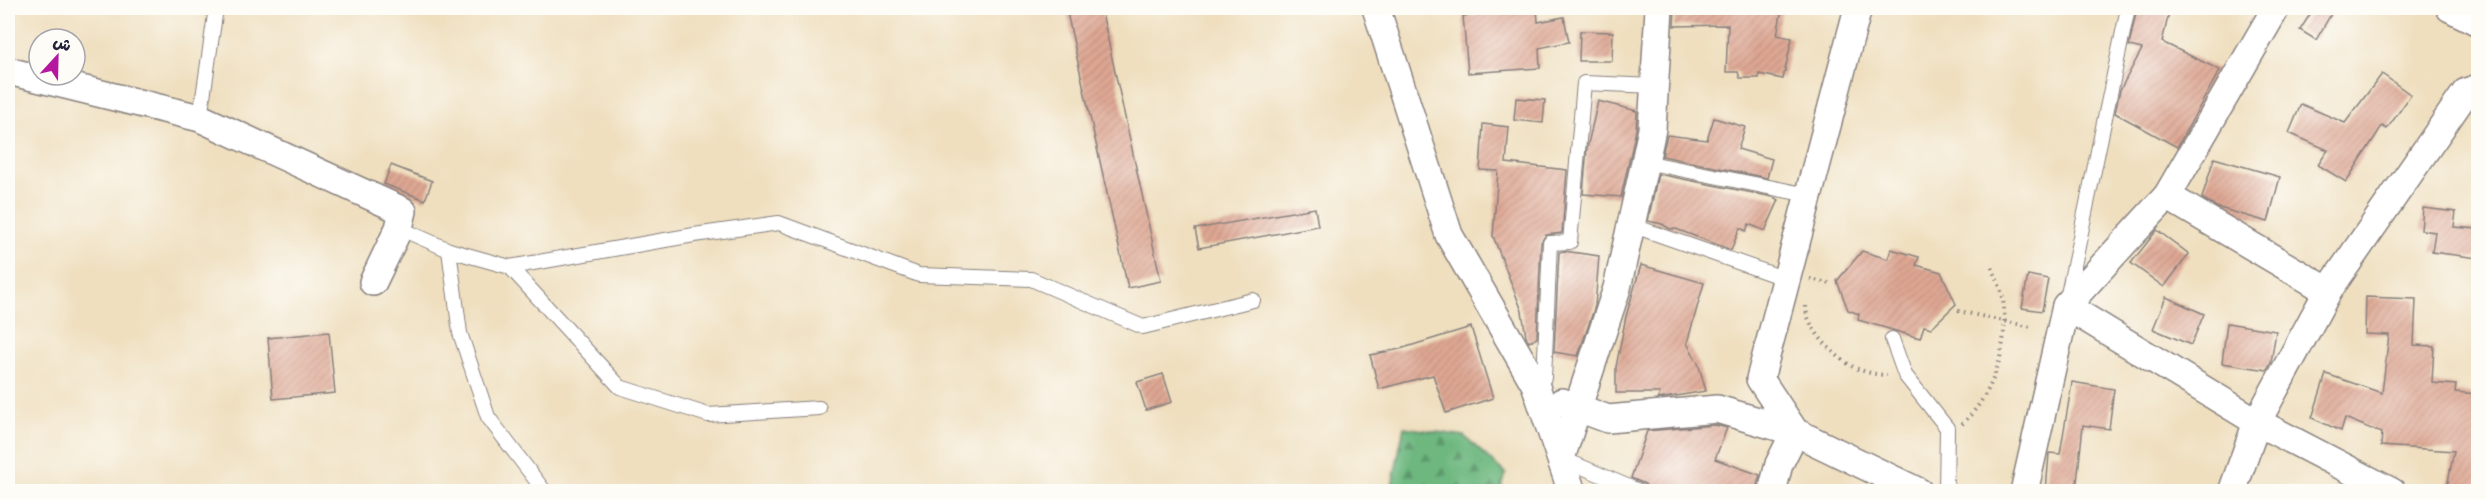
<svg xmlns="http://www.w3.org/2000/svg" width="2486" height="499" viewBox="0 0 2486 499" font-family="'Indie Flower','Playpen Sans Arabic',sans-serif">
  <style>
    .forest { fill: url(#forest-firs); stroke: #486d5e; stroke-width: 1.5 }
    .building { fill: url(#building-hatch) }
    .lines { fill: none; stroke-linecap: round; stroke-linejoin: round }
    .lane-casing { stroke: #88807d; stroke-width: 16 }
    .street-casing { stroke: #88807d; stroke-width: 30 }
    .path { stroke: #88807d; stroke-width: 4; stroke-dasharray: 1.5 4.5; stroke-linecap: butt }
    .lane { stroke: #fff; stroke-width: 14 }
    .street { stroke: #fff; stroke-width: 27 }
  </style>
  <defs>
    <pattern id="forest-firs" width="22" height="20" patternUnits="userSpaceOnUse" patternTransform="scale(1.5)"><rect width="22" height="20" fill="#6eb880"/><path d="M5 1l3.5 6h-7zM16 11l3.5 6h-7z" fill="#5a956a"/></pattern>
    <pattern id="building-hatch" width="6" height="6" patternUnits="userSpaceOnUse" patternTransform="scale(1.5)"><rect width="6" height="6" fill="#dea793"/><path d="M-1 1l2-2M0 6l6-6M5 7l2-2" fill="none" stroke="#be8f80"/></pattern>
  </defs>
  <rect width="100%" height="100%" fill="#fdfcf7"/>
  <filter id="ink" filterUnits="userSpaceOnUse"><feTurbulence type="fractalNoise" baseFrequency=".0167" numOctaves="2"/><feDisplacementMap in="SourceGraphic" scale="12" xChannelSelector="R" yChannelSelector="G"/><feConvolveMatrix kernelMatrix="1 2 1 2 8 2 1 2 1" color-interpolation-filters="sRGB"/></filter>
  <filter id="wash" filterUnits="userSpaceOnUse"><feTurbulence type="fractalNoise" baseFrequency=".008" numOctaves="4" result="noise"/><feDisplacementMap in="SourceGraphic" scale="24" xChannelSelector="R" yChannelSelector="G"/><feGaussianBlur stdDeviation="1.35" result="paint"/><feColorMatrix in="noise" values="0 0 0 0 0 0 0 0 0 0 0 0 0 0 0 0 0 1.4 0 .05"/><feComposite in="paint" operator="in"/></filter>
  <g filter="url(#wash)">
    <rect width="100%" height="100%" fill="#efdfbf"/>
    <path class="forest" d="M1404,427L1464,436L1506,474L1500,491H1391Z"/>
    <g id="blocks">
      <g class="building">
        <path d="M1066,8H1101L1161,281L1128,288Z"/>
        <path d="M1675,8H1772L1782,9L1777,35L1792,38L1783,79L1759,74V78H1740L1738,72H1726L1728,25L1674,26Z"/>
        <path d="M2137,8H2147L2169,13L2162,42L2220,70L2177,147L2115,113L2120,90L2142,49L2129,46Z"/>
        <path d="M2314,8H2320L2331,14L2316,40L2300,30Z"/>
        <path d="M1537,9L1538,22L1564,17L1569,42L1539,48L1540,68L1468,73L1463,16L1499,13V10Z"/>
        <path d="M1580,31L1613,32L1612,61H1579Z"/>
        <path d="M2382,74L2411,95L2387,129L2382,126L2346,182L2318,165L2328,150L2289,133L2301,104L2345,123Z"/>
        <path d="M1516,98L1545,100L1543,123L1514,120Z"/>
        <path d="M1598,101L1637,111L1636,130L1621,197L1583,194L1587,148Z"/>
        <path d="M1714,118L1745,127L1738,149L1772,159L1767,178L1662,156L1667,135L1707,140Z"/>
        <path d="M1483,124L1509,127L1506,163L1567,170L1562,233L1546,235L1541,242L1537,338L1529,342L1526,337L1522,311L1493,236L1498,171L1480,170Z"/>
        <path d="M2214,158L2280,177L2268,222L2216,207L2202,198Z"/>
        <path d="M391,165L432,181L425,200L384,184Z"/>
        <path d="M1658,174L1773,197L1779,200L1765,231L1749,224L1746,231L1740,228L1731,250L1676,229H1670L1662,224L1648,221Z"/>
        <path d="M1315,208L1318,226L1199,248L1195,229Z"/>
        <path d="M2423,208L2456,212L2454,227L2478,229V258L2432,252L2435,232L2421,230Z"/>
        <path d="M2157,230L2189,254L2164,287L2131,263Z"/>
        <path d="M1891,249L1919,257L1916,265L1941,272L1956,304L1931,328L1924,326L1920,338L1858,320L1859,314L1848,310L1837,281L1862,251L1888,259Z"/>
        <path d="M1564,251L1599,256L1595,306L1578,356L1554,352L1559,252Z"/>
        <path d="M1641,265L1704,283L1687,343L1698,363L1706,391L1658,399L1660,393H1616V367L1626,316Z"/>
        <path d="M2028,275L2048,279L2042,311L2022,308Z"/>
        <path d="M2166,297L2204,314L2191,345L2153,329Z"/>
        <path d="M2366,297L2416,299L2414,345L2434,346L2432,383L2456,385L2455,392L2478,394V492H2446L2454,451L2381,446L2382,433L2345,418L2341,431L2312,418L2326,374L2382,393L2389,335L2365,334Z"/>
        <path d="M2227,323L2276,331L2271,363L2267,370L2222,363Z"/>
        <path d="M1471,327L1493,398L1446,413L1433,375L1379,389L1370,355L1400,349Z"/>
        <path d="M329,332L335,393L273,399L268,338Z"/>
        <path d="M1163,374L1172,402L1146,410L1137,382Z"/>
        <path d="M2072,382L2114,389L2109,429L2083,425L2076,492H2046L2049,453L2060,454Z"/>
        <path d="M1715,425L1727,428L1715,459L1760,475L1755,492H1650L1645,484L1631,478L1647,431Z"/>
      </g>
    </g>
  </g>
  <g filter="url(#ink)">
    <use href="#blocks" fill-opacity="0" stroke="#88807d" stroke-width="1.5"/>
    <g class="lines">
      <defs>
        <g id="lane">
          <path d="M200,118L216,8"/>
          <path d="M1645,162L1808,195"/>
          <path d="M1631,225L1786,279"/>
          <path d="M399,228L449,250L460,333L488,417L545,492"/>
          <path d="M449,250L510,267L620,387L708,415L819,408"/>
          <path d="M510,267L694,235L779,223L919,275L1031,279L1143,327L1253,300"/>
          <path d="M2067,299L2128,8"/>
          <path d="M1892,339L1905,375L1947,428L1946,492"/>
          <path d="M1535,384L1544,378L1550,243L1570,242L1584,83L1655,86"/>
          <path d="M1561,458L1641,492"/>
        </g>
        <g id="street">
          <path d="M1376,8L1449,235L1535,384L1572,492"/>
          <path d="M1858,8L1760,379L1795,432L1919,492"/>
          <path d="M2450,8L2478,22"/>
          <path d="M8,71L200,118L403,211L399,228L373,282"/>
          <path d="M2167,196L2328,291"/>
          <path d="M2066,306L2257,422L2392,492"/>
          <path d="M1562,402L1608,419L1717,409L1795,432L1779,464L1772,492"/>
          <path d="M1561,458L1617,288L1645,162L1652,129L1659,8"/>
          <path d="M2024,492L2066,306L2167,196L2276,8"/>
          <path d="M2232,492L2257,422L2328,291L2466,92L2478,88"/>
        </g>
      </defs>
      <use href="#lane" class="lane-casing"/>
      <use href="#street" class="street-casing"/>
      <g class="path">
        <path d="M1810,279L1833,284"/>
        <path d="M1806,306C1805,326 1833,355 1850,365C1859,371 1876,375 1887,375"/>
        <path d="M1958,311L2031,327"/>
        <path d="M1962,424C1996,392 2009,344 2003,299C2001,288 1996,277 1992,267"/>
      </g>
      <use href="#lane" class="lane"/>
      <use href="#street" class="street"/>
    </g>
  </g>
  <rect width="2486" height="499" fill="none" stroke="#fdfcf7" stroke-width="30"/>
  <g transform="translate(57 57) rotate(22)"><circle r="28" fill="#fdfcf7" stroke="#a5a5ac" stroke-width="1.5"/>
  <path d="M0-4.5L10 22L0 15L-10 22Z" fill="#b5179e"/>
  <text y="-9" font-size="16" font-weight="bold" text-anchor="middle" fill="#22223b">ش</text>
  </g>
</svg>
